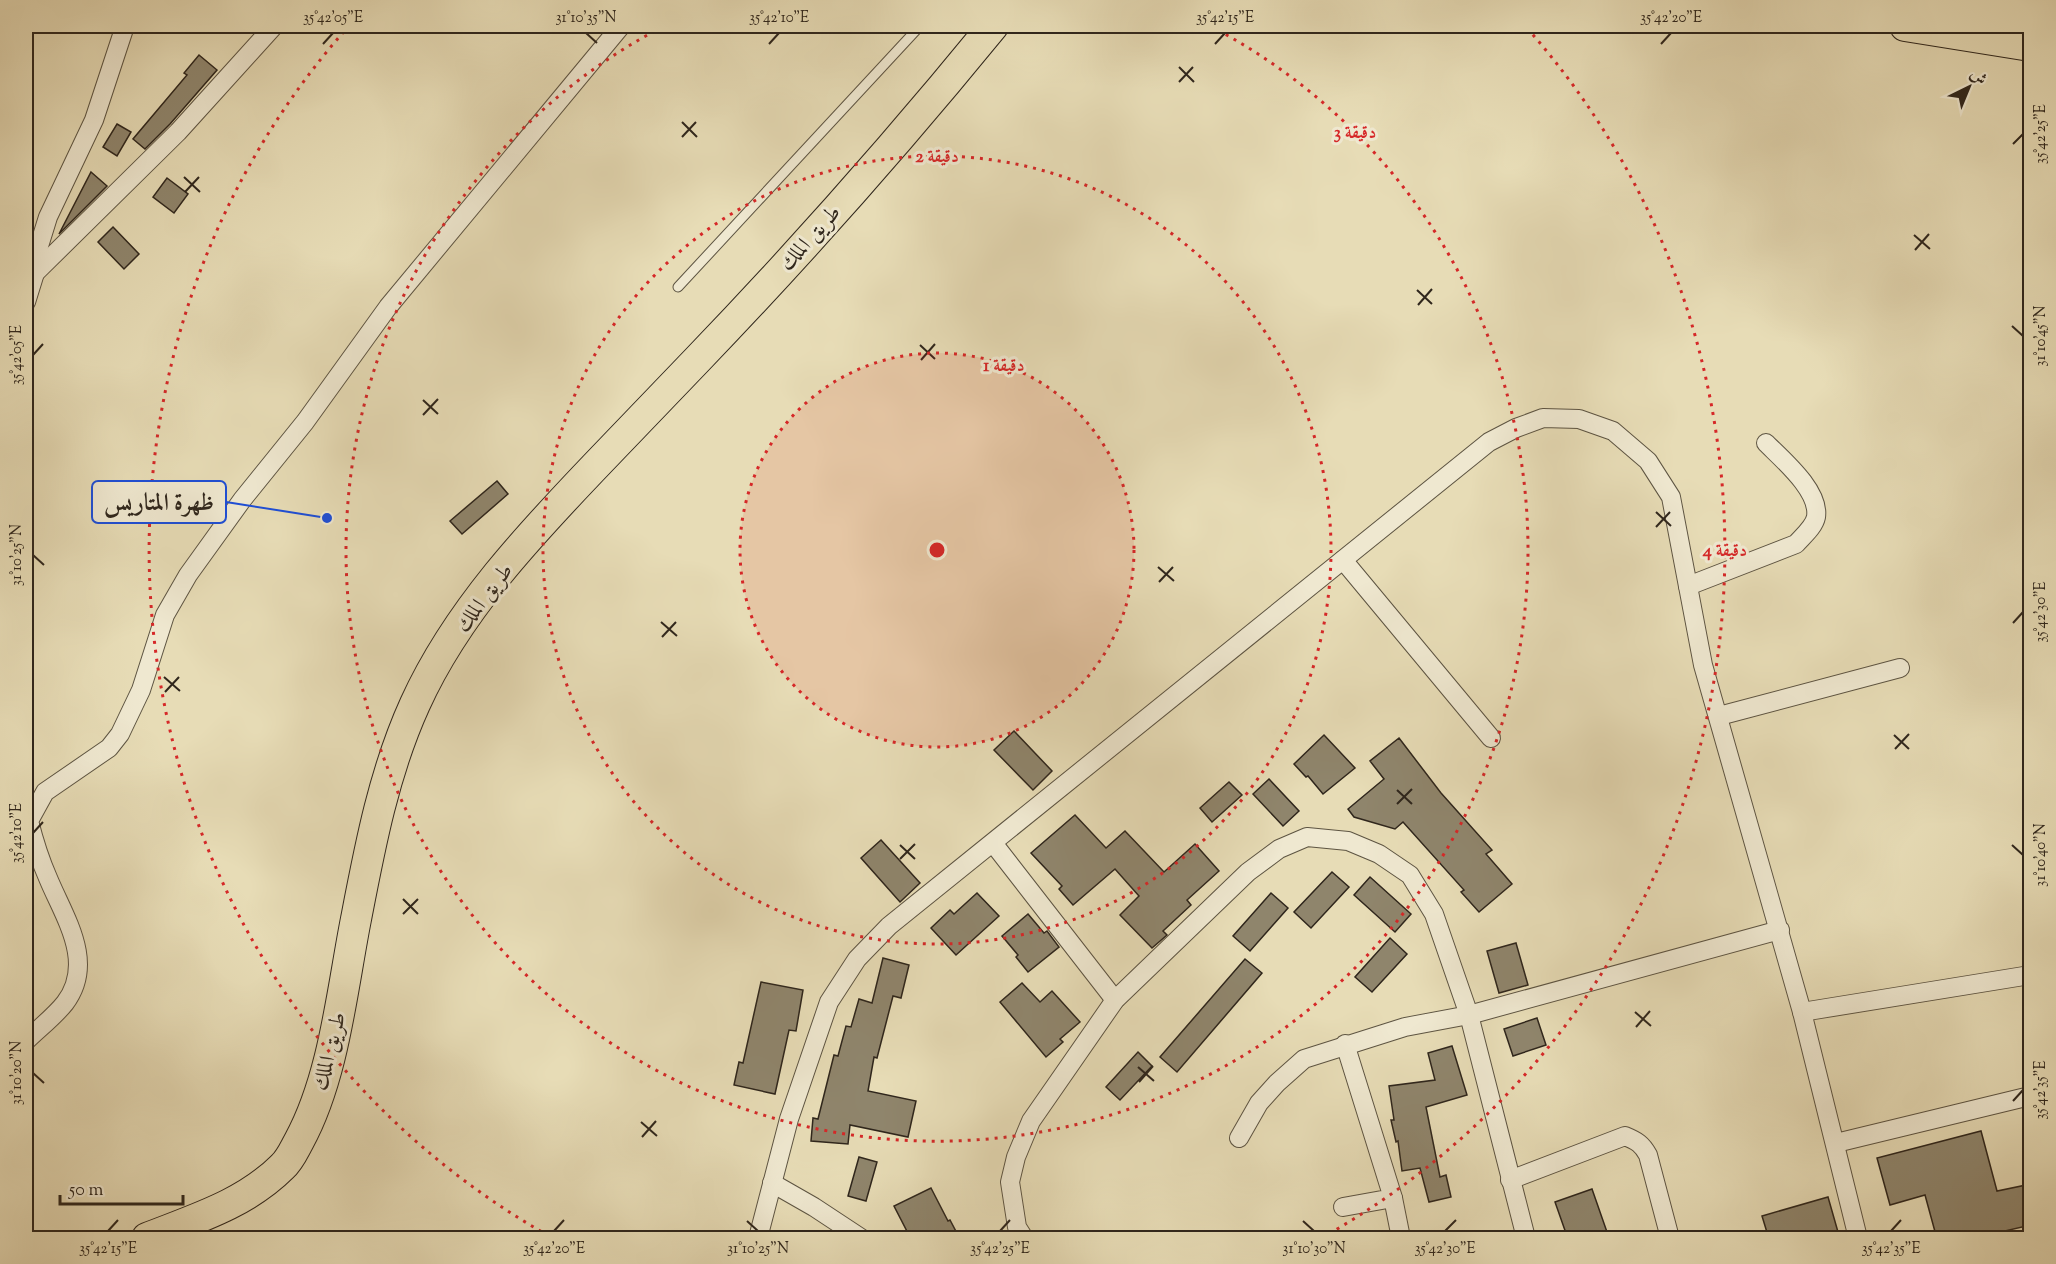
<svg xmlns="http://www.w3.org/2000/svg" width="2056" height="1264" viewBox="0 0 2056 1264" font-family="'Sorts Mill Goudy',Amiri,serif">
  <style>
    .building { fill: #8f856c; stroke: #2f261c; stroke-width: 1.5 }
    .lines { fill: none; stroke-linecap: round; stroke-linejoin: round }
    .service-casing { stroke: #5d5442; stroke-width: 11 }
    .minor-casing { stroke: #5d5442; stroke-width: 20 }
    .primary-casing { stroke: #2f261c; stroke-width: 32 }
    .service { stroke: #efe8d0; stroke-width: 9 }
    .minor { stroke: #efe8d0; stroke-width: 18 }
    .primary { stroke: #e7dcb6; stroke-width: 30 }
    .ticks { fill: none; stroke: #2f261c; stroke-width: 2 }
    .ring { fill: none; stroke: #d62828; stroke-width: 3; stroke-dasharray: 3 6 }
    .labels { text-anchor: middle; stroke-width: 6; stroke-linejoin: round; paint-order: stroke }
    .street-label { font-size: 22px; fill: #2f261c; stroke: #efe8d0 }
    .centre { fill: #d62828; stroke: #efe8d0; stroke-width: 3 }
    .ring-label { font-size: 18px; text-anchor: middle; font-weight: bold; fill: #d62828; stroke: #efe8d0; stroke-width: 6; stroke-linejoin: round; paint-order: stroke }
    .leader { fill: none; stroke: #1d4ed8; stroke-width: 2 }
    .callout-dot { fill: #1d4ed8; stroke: #efe8d0; stroke-width: 2 }
    .callout { fill: #efe8d0; stroke: #1d4ed8; stroke-width: 2 }
    .callout-label { font-size: 24px; text-anchor: middle; font-weight: bold; fill: #2f261c }
    .neatline { fill: none; stroke: #2f261c; stroke-width: 2 }
    .ticks-label { font-size: 15px; text-anchor: middle; fill: #2f261c }
  </style>
  <rect width="100%" height="100%" fill="#e7dcb6"/>
  <filter id="stains"><feTurbulence type="fractalNoise" baseFrequency=".00333" numOctaves="4"/><feColorMatrix values="0 0 0 0 .2 0 0 0 0 .09 0 0 0 0 .02 0 0 0 .5 -.17"/></filter>
  <radialGradient id="worn" r=".72"><stop offset=".6" stop-color="#630" stop-opacity="0"/><stop offset="1" stop-color="#630" stop-opacity=".3"/></radialGradient>
  <g class="building">
    <path d="M199,55L217,70L170,124L145,149L133,139L187,75L184,73Z"/>
    <path d="M117,124L131,132L117,156L103,147Z"/>
    <path d="M91,172L107,186L59,234Z"/>
    <path d="M167,178L188,194L174,213L153,197Z"/>
    <path d="M113,227L139,254L124,269L98,242Z"/>
    <path d="M497,481L508,494L462,534L450,521Z"/>
    <path d="M1014,731L1052,771L1033,790L994,750Z"/>
    <path d="M1324,735L1355,768L1323,794L1308,776L1306,777L1294,764Z"/>
    <path d="M1399,738L1441,793L1492,850L1486,854L1512,884L1479,912L1461,892L1464,890L1403,822L1395,829L1354,817L1348,809L1384,779L1370,761Z"/>
    <path d="M1269,779L1299,811L1283,826L1253,794Z"/>
    <path d="M1229,782L1242,795L1212,822L1200,808Z"/>
    <path d="M1075,815L1106,848L1125,831L1164,872L1195,844L1219,871L1187,900L1191,905L1163,931L1167,935L1152,948L1120,915L1139,896L1115,869L1073,905L1059,889L1062,886L1031,853Z"/>
    <path d="M881,840L920,883L900,902L861,858Z"/>
    <path d="M1332,872L1349,887L1311,928L1294,912Z"/>
    <path d="M1370,877L1411,914L1395,932L1354,895Z"/>
    <path d="M977,893L999,916L956,955L931,928L950,910L954,914Z"/>
    <path d="M1271,893L1288,908L1250,951L1233,936Z"/>
    <path d="M1028,914L1044,933L1047,931L1059,947L1028,972L1016,957L1018,955L1002,936Z"/>
    <path d="M1390,938L1407,954L1372,992L1355,977Z"/>
    <path d="M1516,943L1528,985L1499,993L1487,951Z"/>
    <path d="M883,958L909,965L901,998L893,996L877,1058L874,1057L868,1091L916,1101L908,1137L850,1125L848,1144L811,1141L813,1118L818,1119L834,1055L838,1056L846,1026L851,1027L859,999L872,1003Z"/>
    <path d="M1245,959L1262,973L1177,1072L1160,1057Z"/>
    <path d="M761,982L803,990L796,1031L789,1030L775,1094L734,1085L739,1062L743,1063Z"/>
    <path d="M1022,983L1040,1002L1052,991L1080,1022L1060,1039L1063,1042L1046,1057L1000,1002Z"/>
    <path d="M1537,1018L1546,1045L1513,1056L1504,1029Z"/>
    <path d="M1452,1046L1467,1095L1426,1107L1440,1177L1446,1175L1451,1197L1429,1202L1420,1168L1402,1171L1398,1141L1396,1142L1391,1120H1394L1389,1086L1435,1080L1428,1053Z"/>
    <path d="M1138,1052L1152,1066L1120,1100L1106,1087Z"/>
    <path d="M1981,1131L1997,1191L2031,1184V1225L1996,1233L1998,1239H1937L1925,1195L1890,1205L1877,1158Z"/>
    <path d="M859,1157L877,1162L866,1201L848,1196Z"/>
    <path d="M931,1188L948,1221L950,1220L960,1239H911L894,1206Z"/>
    <path d="M1592,1189L1607,1232L1588,1239H1568L1555,1202Z"/>
    <path d="M1828,1197L1840,1239H1769L1762,1216Z"/>
  </g>
  <g class="lines">
    <defs>
      <path id="service" d="M678,287L920,26"/>
      <g id="minor">
        <path d="M26,277L35,273L178,132L274,26"/>
        <path d="M26,302L35,273L39,246L48,217L94,120L125,26"/>
        <path d="M1343,560L1491,738"/>
        <path d="M1688,586L1796,544C1803,536 1814,527 1816,517C1820,491 1783,460 1766,443"/>
        <path d="M1719,716L1900,668"/>
        <path d="M993,843L1115,1000"/>
        <path d="M1802,1012L2030,975"/>
        <path d="M26,1041C38,1029 54,1017 65,1003C96,962 64,917 48,878C40,860 34,841 29,821L45,792L109,748L120,734L141,690L165,615L188,575L242,500L305,422L388,307L621,26"/>
        <path d="M1239,1138L1259,1103L1277,1083L1304,1059L1405,1027L1469,1015L1780,930"/>
        <path d="M1836,1143L2030,1096"/>
        <path d="M1510,1180L1625,1136C1637,1141 1642,1144 1648,1155L1670,1238"/>
        <path d="M772,1183L814,1207L861,1238"/>
        <path d="M1393,1198L1401,1238"/>
        <path d="M1343,1207L1393,1198L1345,1044"/>
        <path d="M758,1238L789,1119L829,1002L857,959L889,926L1489,442L1516,428L1543,418L1579,419L1613,431L1648,461L1671,497L1703,665L1802,1012L1858,1238"/>
        <path d="M1024,1238L1017,1227L1010,1182L1016,1157L1031,1121L1115,1000L1248,872L1279,849L1307,837L1348,841L1379,854L1410,875L1434,914L1469,1015L1526,1238"/>
      </g>
      <g id="primary">
        <path d="M1905,26L2030,46"/>
        <path d="M147,1238C195,1219 245,1204 282,1167C290,1160 294,1150 299,1141C334,1077 342,990 356,919C370,846 384,772 415,704C457,611 531,533 601,460C633,427 665,393 697,360C800,253 899,141 993,26"/>
      </g>
    </defs>
    <use href="#service" class="service-casing"/>
    <use href="#minor" class="minor-casing"/>
    <use href="#primary" class="primary-casing"/>
    <use href="#service" class="service"/>
    <use href="#minor" class="minor"/>
    <use href="#primary" class="primary"/>
  </g>
  <path class="ticks" d="M586,33L597,43M323,44L333,33M769,44L779,33M1215,44L1225,33M1661,44L1671,33M1179,67L1194,82M1179,82L1193,67M682,122L697,137M682,137L696,122M2013,144L2023,134M184,177L200,192M185,192L199,177M1914,235L1930,249M1915,250L1929,234M1417,290L1432,304M1418,305L1432,289M2012,326L2023,336M920,345L935,359M33,355L43,344M921,360L935,344M423,400L438,414M423,415L438,399M1656,512L1671,526M1656,527L1670,512M33,555L44,565M1158,567L1174,581M1159,582L1173,567M661,622L677,636M2013,623L2023,612M662,637L676,622M164,677L180,691M165,692L179,677M1894,735L1909,749M1895,749L1909,734M1397,790L1412,804M1397,804L1412,789M33,833L43,822M900,845L915,859M2012,845L2023,855M900,859L915,844M403,899L418,914M403,914L418,899M1635,1012L1651,1026M1636,1027L1650,1011M1138,1067L1154,1081M33,1073L44,1083M1139,1082L1153,1066M2013,1101L2023,1090M641,1122L657,1136M642,1137L656,1121M747,1221L758,1231M1303,1221L1314,1231M108,1231L118,1220M554,1231L564,1220M1000,1231L1010,1220M1445,1231L1456,1220M1891,1231L1901,1220"/>
  <circle cx="937" cy="550" r="197" fill="#d62828" fill-opacity=".12"/>
  <g class="ring">
    <circle cx="937" cy="550" r="197"/>
    <circle cx="937" cy="550" r="394"/>
    <path d="M1210 26A591 591 0 1 1 664 26"/>
    <path d="M549 1236A788 788 0 0 1 347 28M1527 28A788 788 0 0 1 1325 1236"/>
  </g>
  <g class="labels">
    <g class="street-label">
      <text transform="translate(809 237) rotate(-48)" y="8">طريق الملك</text>
      <text transform="translate(483 597) rotate(-53)" y="8">طريق الملك</text>
      <text transform="translate(328 1051) rotate(-76)" y="8">طريق الملك</text>
    </g>
  </g>
  <circle cx="937" cy="550" r="9" class="centre"/>
  <g class="ring-label">
    <text x="1355" y="138">3 دقيقة</text>
    <text x="937" y="162">2 دقيقة</text>
    <text x="1004" y="371">1 دقيقة</text>
    <text x="1725" y="556">4 دقيقة</text>
  </g>
  <path class="leader" d="M327 518L226 502"/>
  <circle class="callout-dot" cx="327" cy="518" r="6"/>
  <rect class="callout" x="92" y="481" width="134" height="42" rx="6"/>
  <g class="callout-label">
    <text x="159" y="510">ظهرة المتاريس</text>
  </g>
  <rect width="2056" height="1264" fill="none" stroke="#e7dcb6" stroke-width="66"/>
  <g transform="translate(1969 87) rotate(43)" stroke="#efe8d0" stroke-width="4.5" paint-order="stroke">
  <path d="M0-4.5L10 22L0 15L-10 22Z" fill="#2f261c"/>
  <text y="-9" font-size="16" font-weight="bold" text-anchor="middle" fill="#2f261c">ش</text>
  </g>
  <path d="M60 1195v9h123v-9" fill="none" stroke="#2f261c" stroke-width="3"/>
  <text x="69" y="1195" font-size="18" fill="#2f261c" stroke="#efe8d0" stroke-width="4.5" paint-order="stroke">50 m</text>
  <rect x="33" y="33" width="1990" height="1198" class="neatline"/>
  <g class="ticks-label">
    <text x="333" y="22">35°42'05"E</text>
    <text x="586" y="22">31°10'35"N</text>
    <text x="779" y="22">35°42'10"E</text>
    <text x="1225" y="22">35°42'15"E</text>
    <text x="1671" y="22">35°42'20"E</text>
    <text transform="translate(2040 134) rotate(-90)" y="5">35°42'25"E</text>
    <text transform="translate(2040 336) rotate(-90)" y="5">31°10'45"N</text>
    <text transform="translate(16 355) rotate(-90)" y="5">35°42'05"E</text>
    <text transform="translate(16 555) rotate(-90)" y="5">31°10'25"N</text>
    <text transform="translate(2040 612) rotate(-90)" y="5">35°42'30"E</text>
    <text transform="translate(16 833) rotate(-90)" y="5">35°42'10"E</text>
    <text transform="translate(2040 855) rotate(-90)" y="5">31°10'40"N</text>
    <text transform="translate(16 1073) rotate(-90)" y="5">31°10'20"N</text>
    <text transform="translate(2040 1090) rotate(-90)" y="5">35°42'35"E</text>
    <text x="108" y="1253">35°42'15"E</text>
    <text x="554" y="1253">35°42'20"E</text>
    <text x="758" y="1253">31°10'25"N</text>
    <text x="1000" y="1253">35°42'25"E</text>
    <text x="1314" y="1253">31°10'30"N</text>
    <text x="1445" y="1253">35°42'30"E</text>
    <text x="1891" y="1253">35°42'35"E</text>
  </g>
  <rect width="100%" height="100%" filter="url(#stains)"/>
  <rect width="100%" height="100%" fill="url(#worn)"/>
</svg>
